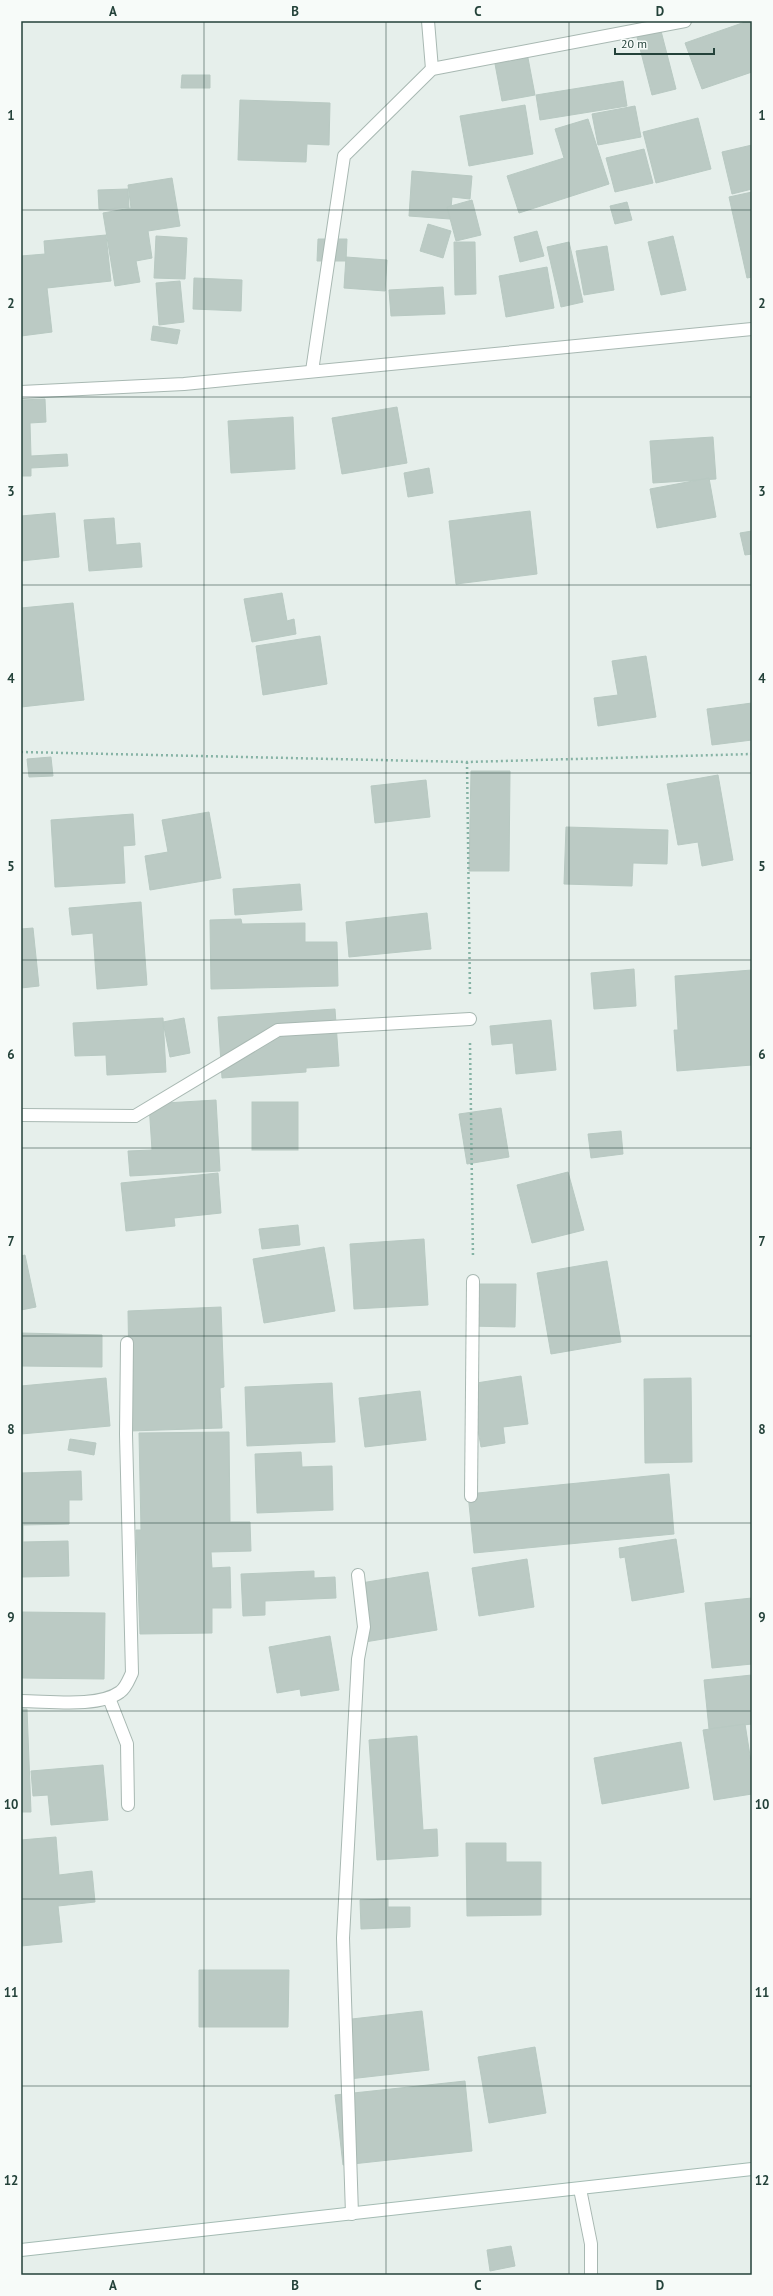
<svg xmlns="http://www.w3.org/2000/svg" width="773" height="2296" viewBox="0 0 773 2296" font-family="'PT Sans',sans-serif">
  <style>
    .building { fill: #bbcac4; stroke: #b8c9c2 }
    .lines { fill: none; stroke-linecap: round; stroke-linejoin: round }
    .service-casing { stroke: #a8b8b2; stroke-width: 14 }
    .minor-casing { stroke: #a8b8b2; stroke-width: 14 }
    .secondary-casing { stroke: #a4bbb3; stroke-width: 14 }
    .path { stroke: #86b3a5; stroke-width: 2.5; stroke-dasharray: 2 3; stroke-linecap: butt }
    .service { stroke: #fff; stroke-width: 12 }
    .minor { stroke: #fff; stroke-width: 12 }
    .secondary { stroke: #fff; stroke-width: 12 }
    .grid { fill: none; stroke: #24423a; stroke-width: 1; stroke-opacity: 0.55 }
    .neatline { fill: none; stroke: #24423a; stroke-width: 1.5 }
    .grid-label { font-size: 13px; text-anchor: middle; font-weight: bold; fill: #24423a }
  </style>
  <rect width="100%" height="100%" fill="#e6efeb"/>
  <g class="building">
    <path d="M748,21H752V72L702,89L685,43Z"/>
    <path d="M661,31L676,89L652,95L637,37Z"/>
    <path d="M528,58L535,95L502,101L495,64Z"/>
    <path d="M182,75H210V88H181Z"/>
    <path d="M623,81L627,106L540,120L536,95Z"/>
    <path d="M240,100L330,103L329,145L307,144L306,162L238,160Z"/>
    <path d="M525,105L533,154L469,166L460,116Z"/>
    <path d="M635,106L641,137L598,145L592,114Z"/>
    <path d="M698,118L711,169L656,183L643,132Z"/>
    <path d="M588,119L609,184L519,213L507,176L564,158L555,129Z"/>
    <path d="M752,145V189L732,194L722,152Z"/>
    <path d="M644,149L653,183L615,192L606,158Z"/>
    <path d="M412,171L472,176L470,199L452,197L450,219L409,216Z"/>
    <path d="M172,178L180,226L148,231L152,258L136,261L140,282L115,286L103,213L131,208L128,185Z"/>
    <path d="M128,189L129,208L99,209L98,190Z"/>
    <path d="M752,192V277L747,278L729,197Z"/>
    <path d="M472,200L481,235L456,241L447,207Z"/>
    <path d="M627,202L632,220L615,224L610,206Z"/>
    <path d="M428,224L451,231L443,258L420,251Z"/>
    <path d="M537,231L544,256L520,262L514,237Z"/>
    <path d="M106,235L111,281L47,288L52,332L21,336V256L45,254L44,241Z"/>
    <path d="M156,236L187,238L185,279L154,278Z"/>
    <path d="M673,236L686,290L661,295L648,242Z"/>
    <path d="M318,239H347L346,261H317Z"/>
    <path d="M454,242H475L476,294L455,295Z"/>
    <path d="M569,242L583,302L561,307L547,247Z"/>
    <path d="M607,246L614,290L584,295L576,251Z"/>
    <path d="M346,257L387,260L385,291L344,288Z"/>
    <path d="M547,267L554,308L506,317L499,276Z"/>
    <path d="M194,278L242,280L241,311L193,309Z"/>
    <path d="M180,281L184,322L159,325L156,283Z"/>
    <path d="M443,287L445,314L391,316L389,290Z"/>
    <path d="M153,326L180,330L177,344L151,340Z"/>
    <path d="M45,399L46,422L30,423L31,456L67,454L68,466L31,468V476H21V400Z"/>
    <path d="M397,407L407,463L342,474L332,418Z"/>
    <path d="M293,417L295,469L231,473L228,421Z"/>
    <path d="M713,437L716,479L653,483L650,441Z"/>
    <path d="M429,468L433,493L408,497L404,473Z"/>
    <path d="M709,478L716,517L657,528L650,489Z"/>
    <path d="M530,511L537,574L456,584L449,521Z"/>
    <path d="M55,513L59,557L21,561V516Z"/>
    <path d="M114,518L116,545L140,543L142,567L89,571L84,520Z"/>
    <path d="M752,531V554L745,555L740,533Z"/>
    <path d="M282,593L287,621L294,619L296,634L252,642L244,599Z"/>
    <path d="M73,603L84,700L21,707V608Z"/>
    <path d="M320,636L327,684L263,695L256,646Z"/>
    <path d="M646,656L656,717L598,726L594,698L618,695L612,661Z"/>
    <path d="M752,703V740L712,745L707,709Z"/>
    <path d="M51,757L53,776L29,777L27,759Z"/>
    <path d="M471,771H510L509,871H469Z"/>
    <path d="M718,775L733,860L702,866L698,842L678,845L667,784Z"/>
    <path d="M426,780L430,817L375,823L371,786Z"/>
    <path d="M209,812L221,878L150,890L145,856L168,852L162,820Z"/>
    <path d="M133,814L135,845L123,846L125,883L55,887L51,820Z"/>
    <path d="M566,827L668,830L667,864L633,863L632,886L564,884Z"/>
    <path d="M300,884L302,910L235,915L233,889Z"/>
    <path d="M141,902L147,985L97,989L93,933L72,935L69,908Z"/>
    <path d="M427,913L431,949L349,957L346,922Z"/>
    <path d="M241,919L242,924L305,923V942H337L338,986L211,989L210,920Z"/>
    <path d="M33,928L39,986L21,988V929Z"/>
    <path d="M634,969L636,1006L594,1009L591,973Z"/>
    <path d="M752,970V1065L677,1071L674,1030H678L675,976Z"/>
    <path d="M335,1009L339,1066L306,1068V1072L222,1078L218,1017Z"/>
    <path d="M163,1018L166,1072L107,1075L106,1055L75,1056L73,1023Z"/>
    <path d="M184,1018L190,1053L170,1057L163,1022Z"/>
    <path d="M551,1020L556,1070L516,1074L513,1043L492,1045L490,1026Z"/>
    <path d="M216,1100L220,1171L130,1176L128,1151L152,1150L149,1104Z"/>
    <rect x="252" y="1102" width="46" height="48"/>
    <path d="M501,1108L509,1157L467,1164L459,1114Z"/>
    <path d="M621,1131L623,1154L591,1158L588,1134Z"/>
    <path d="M568,1172L584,1230L532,1243L517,1185Z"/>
    <path d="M218,1173L221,1213L174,1218L175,1226L126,1231L121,1183Z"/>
    <path d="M298,1225L300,1245L262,1249L259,1229Z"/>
    <path d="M424,1239L428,1305L354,1309L350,1244Z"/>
    <path d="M324,1247L335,1311L264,1323L253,1259Z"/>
    <path d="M25,1255L36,1307L21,1310V1256Z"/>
    <path d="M607,1261L621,1342L551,1354L537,1273Z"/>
    <path d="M469,1284H516L515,1327L469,1326Z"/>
    <path d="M221,1307L224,1387L220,1388L222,1428L130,1431L128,1311Z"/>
    <path d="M21,1333L102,1335V1367L21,1366Z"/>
    <path d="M521,1376L528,1424L503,1427L505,1443L481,1447L470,1384Z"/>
    <path d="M106,1378L110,1426L21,1434V1386Z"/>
    <path d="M691,1378L692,1462L645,1463L644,1379Z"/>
    <path d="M332,1383L335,1442L247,1446L245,1387Z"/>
    <path d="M420,1391L426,1440L365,1447L359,1398Z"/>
    <path d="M229,1432L230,1522H250L251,1551L211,1552L212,1568L230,1567L231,1608H212V1633L140,1634L136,1530H141L139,1433Z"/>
    <path d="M70,1439L96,1443L94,1455L68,1450Z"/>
    <path d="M301,1452L302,1467L332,1466L333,1510L257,1513L255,1454Z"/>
    <path d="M81,1471L82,1500H69V1524L23,1525V1542L68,1541L69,1576L21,1577V1473Z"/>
    <path d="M669,1474L674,1534L474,1553L468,1494Z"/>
    <path d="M676,1539L684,1592L632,1601L625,1557L620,1558L619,1548Z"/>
    <path d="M527,1559L534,1607L479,1616L472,1568Z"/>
    <path d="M314,1571V1578L335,1577L336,1598L265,1601V1615L243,1616L241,1574Z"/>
    <path d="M428,1572L437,1630L365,1642L355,1584Z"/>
    <path d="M752,1598V1664L712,1668L705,1603Z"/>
    <path d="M21,1612L105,1613L104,1679L21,1678Z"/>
    <path d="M330,1636L339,1690L301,1696L300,1689L277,1693L269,1647Z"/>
    <path d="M752,1675V1724L709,1729L704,1680Z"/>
    <path d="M21,1709H27L31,1812H21Z"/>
    <path d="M745,1724L752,1768V1794L714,1800L703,1730Z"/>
    <path d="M417,1736L423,1830L437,1829L438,1856L377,1860L369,1740Z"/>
    <path d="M681,1742L689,1788L602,1804L594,1758Z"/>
    <path d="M103,1765L108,1820L51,1825L48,1795L33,1796L31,1771Z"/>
    <path d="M56,1837L59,1875L92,1871L95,1902L58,1906L62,1942L21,1946V1840Z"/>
    <path d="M466,1843H506V1862H541V1915L467,1916Z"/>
    <path d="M388,1899V1907H410V1927L361,1929L360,1900Z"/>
    <path d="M199,1970H289L288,2027H199Z"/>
    <path d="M422,2011L429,2070L349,2079L343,2020Z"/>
    <path d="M535,2047L546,2113L489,2123L478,2057Z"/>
    <path d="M465,2081L472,2151L343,2165L335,2095Z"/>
    <path d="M511,2246L515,2266L490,2271L487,2250Z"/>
  </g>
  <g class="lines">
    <defs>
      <g id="service">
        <path d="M428,21L432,69"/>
        <path d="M312,371L344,156L432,69L685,21"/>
        <path d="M135,1116L278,1030L470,1019"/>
        <path d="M471,1496L473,1281"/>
        <path d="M109,1698L127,1744L128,1805"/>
        <path d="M580,2189L591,2244V2275"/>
        <path d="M352,2214L343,1938L358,1659L364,1627L358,1575"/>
      </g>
      <g id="minor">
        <path d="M21,392L184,384L752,329"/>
        <path d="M21,1115L135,1116"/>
        <path d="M21,1701C49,1701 98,1708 120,1692C126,1688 129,1679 132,1673L126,1434L127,1343"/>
      </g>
      <path id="secondary" d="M21,2250L752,2169"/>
    </defs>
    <use href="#service" class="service-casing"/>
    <use href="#minor" class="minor-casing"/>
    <use href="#secondary" class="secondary-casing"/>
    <g class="path">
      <path d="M21,752L467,762L752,754"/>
      <path d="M467,762L470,996"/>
      <path d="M470,1043L473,1258"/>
    </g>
    <use href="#service" class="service"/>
    <use href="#minor" class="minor"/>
    <use href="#secondary" class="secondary"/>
  </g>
  <path class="grid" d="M204,21V2275M386,21V2275M569,21V2275M21,210H752M21,397H752M21,585H752M21,773H752M21,960H752M21,1148H752M21,1336H752M21,1523H752M21,1711H752M21,1899H752M21,2086H752"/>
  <rect width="773" height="2296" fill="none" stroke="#f7fbf9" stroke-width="44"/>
  <path d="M615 48v6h99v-6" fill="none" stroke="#24423a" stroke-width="2"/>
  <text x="621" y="48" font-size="12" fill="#24423a" stroke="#f7fbf9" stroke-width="3" paint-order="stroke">20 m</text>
  <rect x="22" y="22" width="729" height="2252" class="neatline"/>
  <g class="grid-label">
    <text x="113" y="16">A</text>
    <text x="295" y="16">B</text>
    <text x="478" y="16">C</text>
    <text x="660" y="16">D</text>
    <text x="11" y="120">1</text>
    <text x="762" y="120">1</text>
    <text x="11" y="308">2</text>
    <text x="762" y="308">2</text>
    <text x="11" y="496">3</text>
    <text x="762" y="496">3</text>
    <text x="11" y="683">4</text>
    <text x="762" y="683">4</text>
    <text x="11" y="871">5</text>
    <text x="762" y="871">5</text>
    <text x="11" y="1059">6</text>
    <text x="762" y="1059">6</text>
    <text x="11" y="1246">7</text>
    <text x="762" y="1246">7</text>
    <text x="11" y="1434">8</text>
    <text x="762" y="1434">8</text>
    <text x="11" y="1622">9</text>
    <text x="762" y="1622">9</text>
    <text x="11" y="1809">10</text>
    <text x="762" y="1809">10</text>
    <text x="11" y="1997">11</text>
    <text x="762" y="1997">11</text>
    <text x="11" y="2185">12</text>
    <text x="762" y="2185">12</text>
    <text x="113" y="2290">A</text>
    <text x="295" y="2290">B</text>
    <text x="478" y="2290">C</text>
    <text x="660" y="2290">D</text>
  </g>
</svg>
